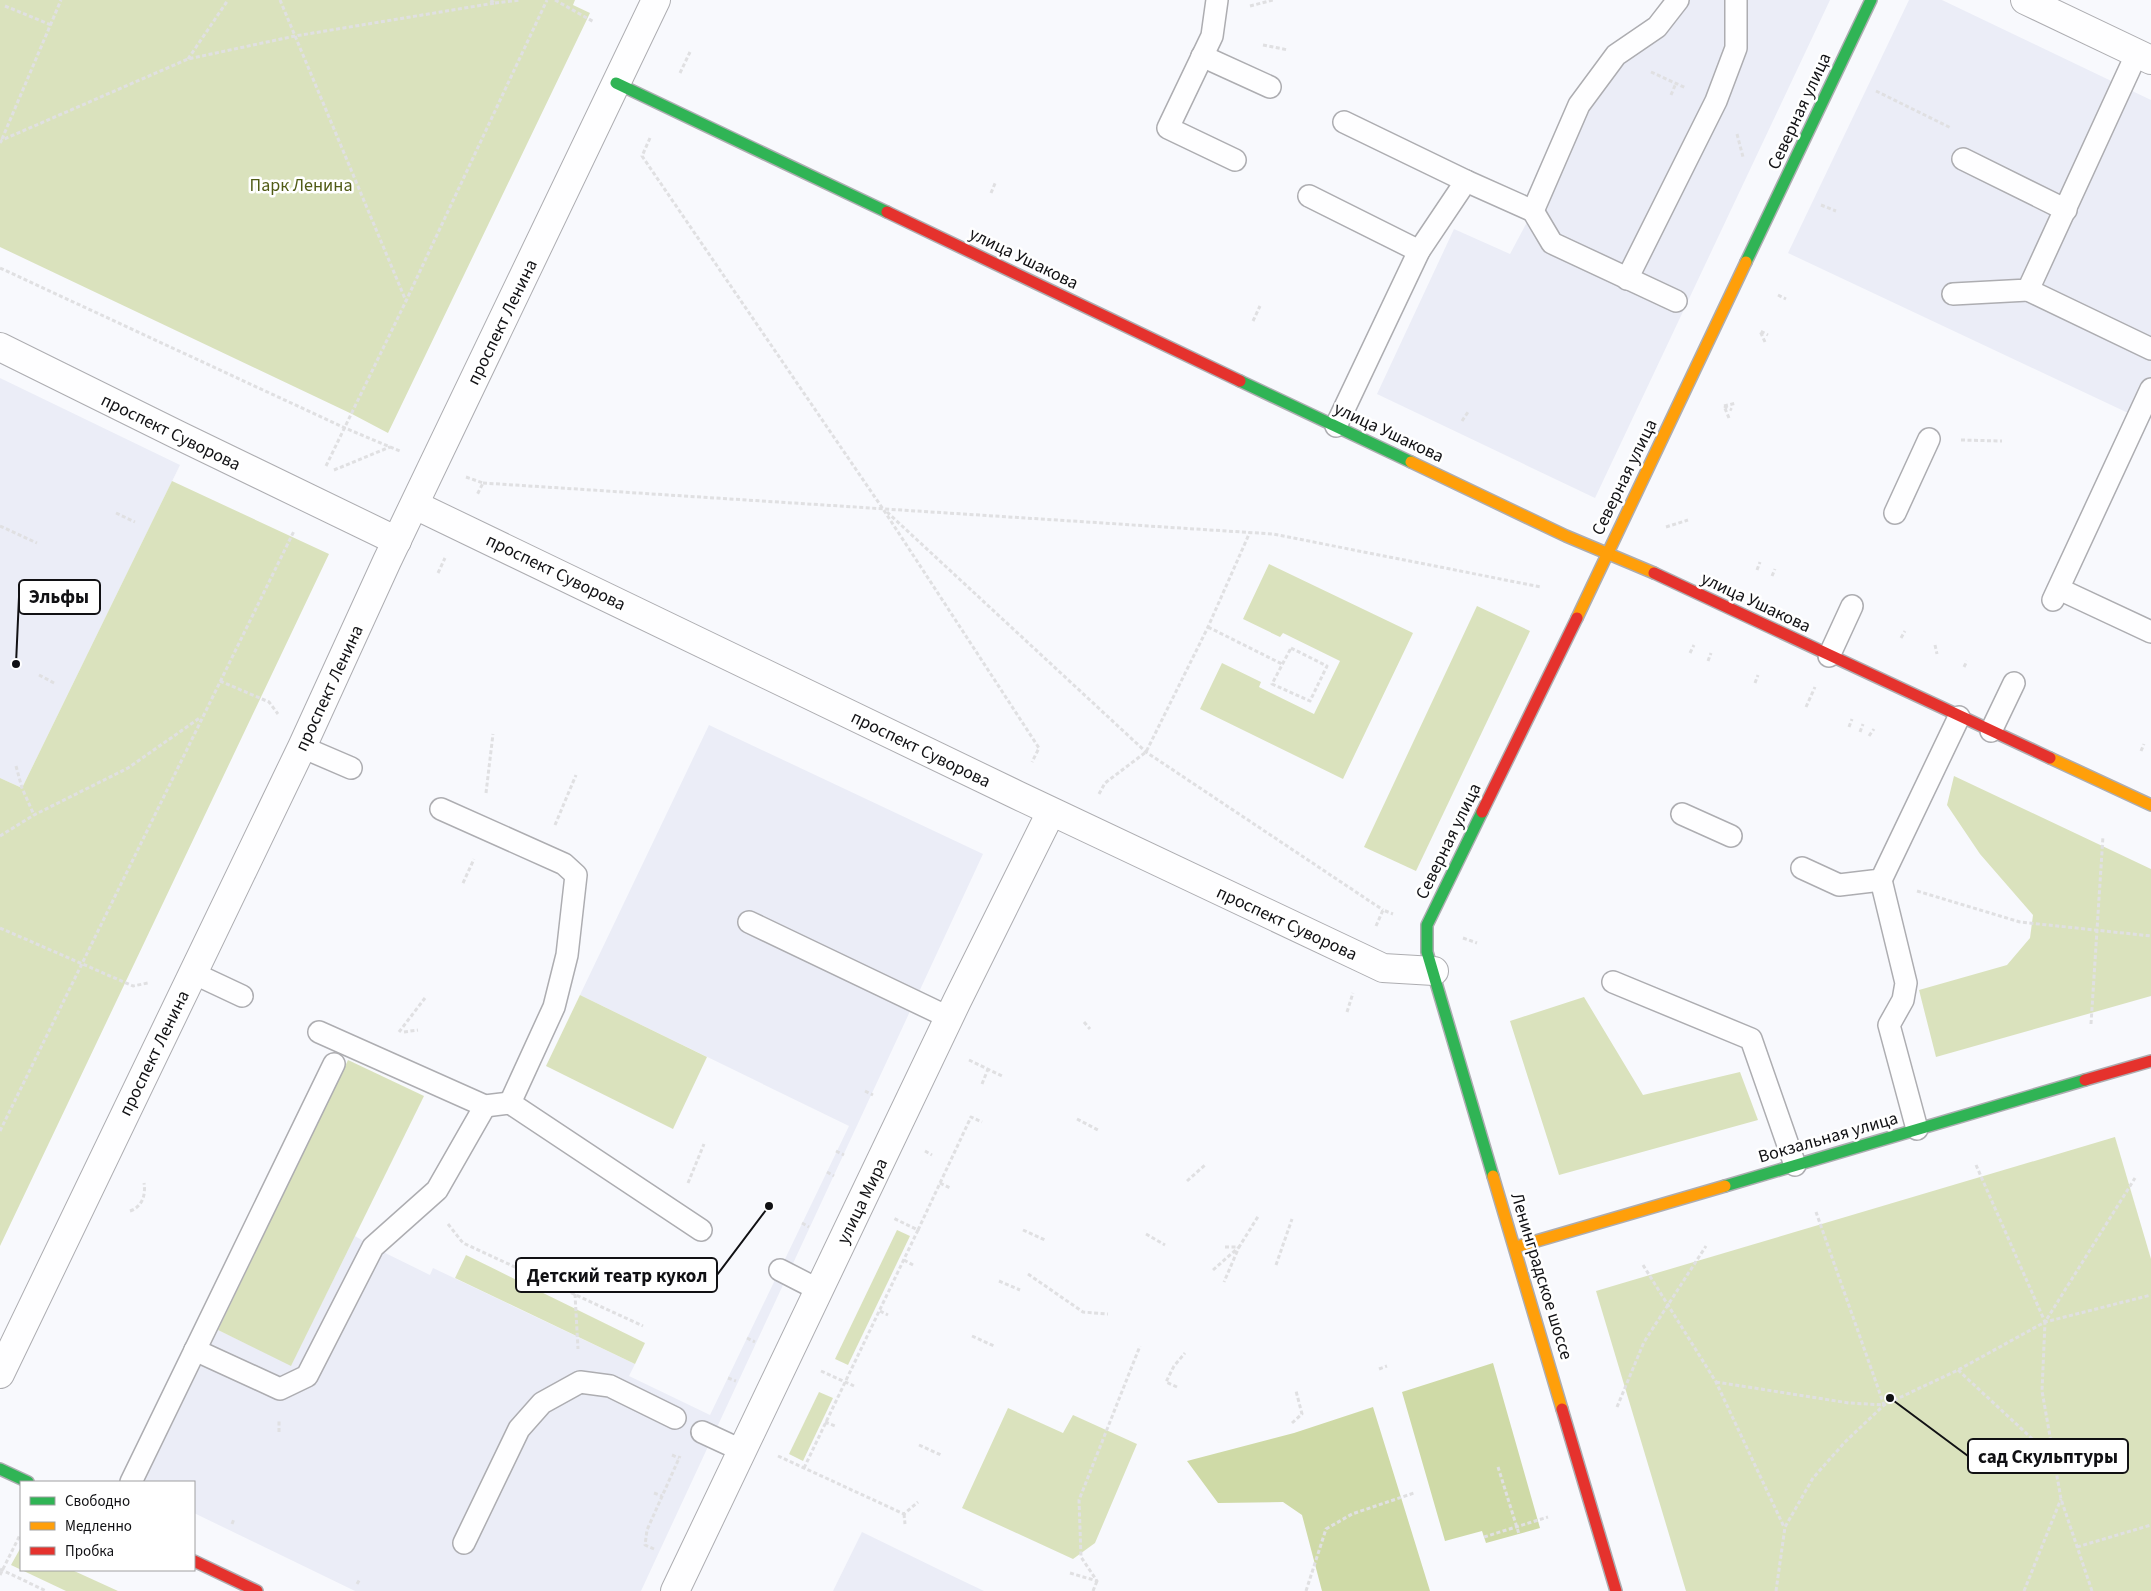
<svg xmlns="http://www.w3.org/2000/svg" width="2151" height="1591" viewBox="0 0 2151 1591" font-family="'Source Sans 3',sans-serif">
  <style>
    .built { fill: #ebedf7 }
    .green { fill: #dae2bd }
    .forest { fill: #cfdaa7 }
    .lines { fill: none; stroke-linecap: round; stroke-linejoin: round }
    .lane-casing { stroke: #adadb1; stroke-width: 24 }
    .street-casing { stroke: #adadb1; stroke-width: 30 }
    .fast-casing { stroke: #adadb1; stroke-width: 14 }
    .slow-casing { stroke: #adadb1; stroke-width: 14 }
    .jam-casing { stroke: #adadb1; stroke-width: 14 }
    .path { stroke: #e0e0e2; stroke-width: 3; stroke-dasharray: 4 2.5; stroke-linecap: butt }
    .lane { stroke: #fefeff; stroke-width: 21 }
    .street { stroke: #fefeff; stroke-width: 28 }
    .fast { stroke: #30b455; stroke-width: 11 }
    .slow { stroke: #ff9f0a; stroke-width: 11 }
    .jam { stroke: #e5322d; stroke-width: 11 }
    .labels { text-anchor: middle; stroke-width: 5; stroke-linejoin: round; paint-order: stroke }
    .street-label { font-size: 18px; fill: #111114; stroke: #fff }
    .park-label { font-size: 18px; fill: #505b15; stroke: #fff }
    .leader { fill: none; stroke: #111114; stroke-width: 2 }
    .callout-dot { fill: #111114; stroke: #fff; stroke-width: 2 }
    .callout { fill: #fff; stroke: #111114; stroke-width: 2 }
    .callout-label { font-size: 19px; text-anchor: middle; font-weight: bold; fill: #111114 }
  </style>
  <rect width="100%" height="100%" fill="#f8f9fd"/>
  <g class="built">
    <path d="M1678,0H1830L1595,498L1377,394L1454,229L1510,254L1533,211L1579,105Z"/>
    <path d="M1909,0H1942L2151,100V389L2140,413L2126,412L1788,253Z"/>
    <path d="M0,378L180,465L22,788L0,778Z"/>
    <path d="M709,725L983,854L641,1591H355L194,1513V1482H144L218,1330L291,1365L355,1236L373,1247L430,1275L433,1268L635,1364L629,1376L710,1415L849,1126L580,995Z"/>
    <path d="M862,1532L940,1570L984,1591H833Z"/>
  </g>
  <g class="green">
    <path d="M0,0H575L573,5L590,13L388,433L352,414L0,247Z"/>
    <path d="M172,481L329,554L0,1246V778L22,788Z"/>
    <path d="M1269,564L1413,633L1343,779L1200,709L1222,663L1261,682L1259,687L1314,714L1340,661L1283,633L1280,637L1243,619Z"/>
    <path d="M1477,606L1530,631L1416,871L1364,847Z"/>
    <path d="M1954,776L2151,869V996L1936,1057L1919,990L2007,965L2030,938L2033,915L1980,854L1947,805Z"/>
    <path d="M580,995L707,1057L673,1129L546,1066Z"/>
    <path d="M1584,997L1643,1095L1740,1072L1758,1120L1559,1175L1510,1021Z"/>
    <path d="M348,1060L424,1096L291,1366L218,1330Z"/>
    <path d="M2115,1137L2151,1259V1591H1686L1596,1291Z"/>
    <path d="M897,1230L910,1236L848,1365L835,1359Z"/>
    <path d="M466,1255L645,1343L635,1364L455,1278Z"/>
    <path d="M819,1392L833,1398L803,1461L789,1454Z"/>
    <path d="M1008,1408L1063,1433L1073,1415L1137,1444L1095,1543L1073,1559L962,1508Z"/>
    <path d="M21,1547V1570H72L118,1591H66L11,1565Z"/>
  </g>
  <g class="forest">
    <path d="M1493,1363L1540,1528L1486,1543L1482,1531L1445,1541L1402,1392Z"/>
    <path d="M1373,1407L1430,1591H1322L1302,1515L1283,1502L1218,1503L1187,1461L1294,1433Z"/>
  </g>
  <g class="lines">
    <defs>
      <g id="lane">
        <path d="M1217,0L1212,36L1168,128L1235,160"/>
        <path d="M1202,56L1270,87"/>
        <path d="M1344,122L1466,181L1533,211L1552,243L1676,301"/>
        <path d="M1963,159L2066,210"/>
        <path d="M1309,196L1419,251"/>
        <path d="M1533,211L1579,105L1616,55L1657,27L1678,0"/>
        <path d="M1627,279L1716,101L1736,48V0"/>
        <path d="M2028,290L2151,349"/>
        <path d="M1953,294L2028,290L2137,53"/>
        <path d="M1336,426L1419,251L1466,181"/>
        <path d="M1895,513L1929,439"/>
        <path d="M2059,589L2151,632"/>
        <path d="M2053,600L2151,389"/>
        <path d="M1829,656L1852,606"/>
        <path d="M1991,731L2014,683"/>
        <path d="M302,747L351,768"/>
        <path d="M441,809L564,864L576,875L567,955L554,1007L510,1103"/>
        <path d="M1682,814L1731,836"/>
        <path d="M1802,868L1839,885L1881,880L1959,717"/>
        <path d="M1881,880L1906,983L1903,1000L1889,1025L1917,1129"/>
        <path d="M749,922L950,1018"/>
        <path d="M193,973L242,996"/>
        <path d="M1613,982L1751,1039L1795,1165"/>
        <path d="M319,1032L485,1106L510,1103L701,1230"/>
        <path d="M780,1270L819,1290"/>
        <path d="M195,1350L280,1389L307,1376L373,1247L437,1190L485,1106"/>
        <path d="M702,1432L743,1451"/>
        <path d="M131,1482L334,1064"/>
        <path d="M464,1543L519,1429L542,1403L580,1382L610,1386L675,1418"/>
      </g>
      <g id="street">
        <path d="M2025,0L2151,60"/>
        <path d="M0,347L178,435L397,541"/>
        <path d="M415,505L1017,795L1364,959L1383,968L1434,971"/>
        <path d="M0,1374L302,747L387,561L656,0"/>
        <path d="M675,1591L957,1001L1051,812"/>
      </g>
      <g id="fast">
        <path d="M616,83L887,212"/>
        <path d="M1746,262L1871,0"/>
        <path d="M1240,381L1411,462"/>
        <path d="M1482,812L1427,925V952L1493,1176"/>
        <path d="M1725,1186L2085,1080"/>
        <path d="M0,1469L28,1482"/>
      </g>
      <g id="slow">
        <path d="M1411,462L1566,536L1654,573"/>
        <path d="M1577,618L1746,262"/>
        <path d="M2050,758L2151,805"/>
        <path d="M1493,1176L1562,1409"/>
        <path d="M1516,1247L1725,1186"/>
      </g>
      <g id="jam">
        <path d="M887,212L1240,381"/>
        <path d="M1654,573L2050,758"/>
        <path d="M1482,812L1577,618"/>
        <path d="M2085,1080L2151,1061"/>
        <path d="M1562,1409L1616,1591"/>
        <path d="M194,1561L257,1591"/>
      </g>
    </defs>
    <use href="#lane" class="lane-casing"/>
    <use href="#street" class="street-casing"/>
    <use href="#fast" class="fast-casing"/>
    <use href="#slow" class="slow-casing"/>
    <use href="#jam" class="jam-casing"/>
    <g class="path">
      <path d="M280,0L406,301"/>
      <path d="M555,0L594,22"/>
      <path d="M495,3L520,0"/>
      <path d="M5,6L51,25"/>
      <path d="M1250,6L1273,0"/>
      <path d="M1263,45L1288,50"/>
      <path d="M188,59L228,0"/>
      <path d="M1651,72L1686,88"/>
      <path d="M680,73L690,52"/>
      <path d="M1876,91L1951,128"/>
      <path d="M1671,95L1676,83"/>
      <path d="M1737,134L1743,157"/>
      <path d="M650,138L642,156L883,509L1039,748L1032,762"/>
      <path d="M2,139L61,0"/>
      <path d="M0,143L2,140L188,59L295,36L495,3L490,0"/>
      <path d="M991,193L996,181"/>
      <path d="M1821,205L1836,211"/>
      <path d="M0,268L345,428L400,451"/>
      <path d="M1778,295L1786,299"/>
      <path d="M1253,321L1260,306"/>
      <path d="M1765,342L1760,331L1768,335"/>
      <path d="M1724,406L1732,410"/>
      <path d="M1729,418L1724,406L1736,403"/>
      <path d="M1462,421L1468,412"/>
      <path d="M1961,440L2002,441"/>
      <path d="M326,466L406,301L547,0"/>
      <path d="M334,470L390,447"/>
      <path d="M466,477L483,483L477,495"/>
      <path d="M483,483L1273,534L1541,587"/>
      <path d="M887,512L1146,752L1383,910"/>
      <path d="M116,513L135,522"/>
      <path d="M0,526L37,543"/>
      <path d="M1666,527L1688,520"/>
      <path d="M1757,570L1760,562"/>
      <path d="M438,573L445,558"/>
      <path d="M1772,576L1775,569"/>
      <path d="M1208,627L1282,664"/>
      <path d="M1901,638L1905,631"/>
      <path d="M1935,645L1937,654"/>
      <path d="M1291,648L1327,666L1310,701L1272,684Z"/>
      <path d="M1690,653L1694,645"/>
      <path d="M1708,661L1711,653"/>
      <path d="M1964,667L1967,661"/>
      <path d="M39,675L56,684"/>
      <path d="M220,681L269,702L278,714"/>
      <path d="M1755,683L1758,675"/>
      <path d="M1806,707L1815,687"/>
      <path d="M1849,727L1852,719"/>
      <path d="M1860,732L1863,724"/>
      <path d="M1869,736L1874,729"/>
      <path d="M2141,751L2144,744"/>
      <path d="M16,766L22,788L34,815"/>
      <path d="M486,793L493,734"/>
      <path d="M1099,794L1105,783L1146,752L1208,627L1250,532"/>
      <path d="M555,825L576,775"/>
      <path d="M0,836L34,815L128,768L201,717"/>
      <path d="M463,883L474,859"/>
      <path d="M1917,891L2020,922L2151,936"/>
      <path d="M1376,926L1383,910L1393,914"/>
      <path d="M0,928L133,986L148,983"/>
      <path d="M1463,938L1477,943"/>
      <path d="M1347,1012L1353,993"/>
      <path d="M1084,1022L1090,1029"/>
      <path d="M2091,1024L2103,836"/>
      <path d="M399,1032L425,998"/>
      <path d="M404,1032L418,1030"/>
      <path d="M969,1060L1004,1077"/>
      <path d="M982,1084L988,1069"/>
      <path d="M865,1091L873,1095"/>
      <path d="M1077,1119L1098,1130"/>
      <path d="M0,1131L294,531"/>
      <path d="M836,1151L844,1155"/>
      <path d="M925,1151L932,1155"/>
      <path d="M1976,1165L2045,1322"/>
      <path d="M827,1172L834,1176"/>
      <path d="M1187,1181L1205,1165"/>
      <path d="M688,1183L704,1144"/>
      <path d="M940,1183L950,1188"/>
      <path d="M130,1211C142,1207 146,1195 144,1183"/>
      <path d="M802,1223L809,1227"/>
      <path d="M448,1224L463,1243L643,1326"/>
      <path d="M918,1230L971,1117L982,1122"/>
      <path d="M1023,1230L1045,1240"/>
      <path d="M1146,1234L1165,1245"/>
      <path d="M1225,1247H1239L1259,1215"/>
      <path d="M904,1260L913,1265"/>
      <path d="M1276,1265L1292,1219"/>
      <path d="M1643,1265L1716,1382L1784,1527"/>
      <path d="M1213,1270L1239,1247L1224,1282"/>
      <path d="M1028,1274L1083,1312L1108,1314"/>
      <path d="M999,1281L1020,1290"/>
      <path d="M575,1294L578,1349"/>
      <path d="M880,1311L888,1315"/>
      <path d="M972,1336L994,1346"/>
      <path d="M747,1338L755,1342"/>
      <path d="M1379,1369L1387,1366"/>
      <path d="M1958,1370L2053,1458"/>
      <path d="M821,1371L854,1386"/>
      <path d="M728,1378L736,1381"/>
      <path d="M1716,1382L1849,1403L1884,1405L1816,1212"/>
      <path d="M1177,1387L1166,1382L1174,1366L1185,1353"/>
      <path d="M1617,1407L1644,1342L1706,1246"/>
      <path d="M825,1422L835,1426"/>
      <path d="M1292,1423L1302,1414L1296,1391"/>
      <path d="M279,1432V1420"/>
      <path d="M919,1445L941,1455"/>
      <path d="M672,1455L679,1458"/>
      <path d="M778,1456L904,1514L918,1502"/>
      <path d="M1498,1467L1519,1534"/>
      <path d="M804,1468L918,1230L893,1218"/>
      <path d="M654,1493L662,1496"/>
      <path d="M904,1514L905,1524"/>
      <path d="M232,1524L234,1519"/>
      <path d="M1484,1537L1548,1517"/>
      <path d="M2077,1547L2151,1525"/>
      <path d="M654,1549L645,1545L647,1530L680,1456"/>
      <path d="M0,1569L46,1591"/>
      <path d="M1070,1573L1097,1581L1081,1557L1079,1500L1140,1346"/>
      <path d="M0,1575L20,1535"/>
      <path d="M357,1584L360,1579"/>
      <path d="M1093,1591L1097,1581"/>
      <path d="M1306,1591L1326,1529L1352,1514L1414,1493"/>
      <path d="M1776,1591L1785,1527L1813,1478L1845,1442L1884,1405L1958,1370L2045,1322L2151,1295"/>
      <path d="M2024,1591L2061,1499"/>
      <path d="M2092,1591L2061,1499L2042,1391L2045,1322L2135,1178"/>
    </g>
    <use href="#lane" class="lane"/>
    <use href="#street" class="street"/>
    <use href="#fast" class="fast"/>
    <use href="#slow" class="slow"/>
    <use href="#jam" class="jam"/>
  </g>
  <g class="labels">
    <g class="street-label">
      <text transform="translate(1799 111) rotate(-65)" y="6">Северная улица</text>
      <text transform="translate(1024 258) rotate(26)" y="6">улица Ушакова</text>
      <text transform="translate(502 322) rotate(-64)" y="6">проспект Ленина</text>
      <text transform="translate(171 432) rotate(26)" y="6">проспект Суворова</text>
      <text transform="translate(1389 432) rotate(25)" y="6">улица Ушакова</text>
      <text transform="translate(1624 477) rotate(-64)" y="6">Северная улица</text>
      <text transform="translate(556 572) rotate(26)" y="6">проспект Суворова</text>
      <text transform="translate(1756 602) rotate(25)" y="6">улица Ушакова</text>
      <text transform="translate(329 688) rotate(-65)" y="6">проспект Ленина</text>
      <text transform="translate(921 749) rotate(26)" y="6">проспект Суворова</text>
      <text transform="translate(1448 841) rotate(-64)" y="6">Северная улица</text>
      <text transform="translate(1287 923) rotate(25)" y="6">проспект Суворова</text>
      <text transform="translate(154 1053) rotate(-64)" y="6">проспект Ленина</text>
      <text transform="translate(1828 1137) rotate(-16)" y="6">Вокзальная улица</text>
      <text transform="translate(862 1201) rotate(-64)" y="6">улица Мира</text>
      <text transform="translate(1542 1276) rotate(73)" y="6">Ленинградское шоссе</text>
    </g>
    <g class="park-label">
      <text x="301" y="191">Парк Ленина</text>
    </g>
  </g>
  <path class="leader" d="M16 664L19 597M769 1206L717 1275M1890 1398L1968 1456"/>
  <g class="callout-dot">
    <circle cx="16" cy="664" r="5"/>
    <circle cx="769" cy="1206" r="5"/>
    <circle cx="1890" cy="1398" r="5"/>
  </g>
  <g class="callout">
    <rect x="19" y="580" width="81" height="34" rx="5"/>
    <rect x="516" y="1258" width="201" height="34" rx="5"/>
    <rect x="1968" y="1439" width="160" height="34" rx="5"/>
  </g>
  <g class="callout-label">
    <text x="59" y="603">Эльфы</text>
    <text x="617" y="1282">Детский театр кукол</text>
    <text x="2048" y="1463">сад Скульптуры</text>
  </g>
  <rect x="20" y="1481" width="175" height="90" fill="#ffffff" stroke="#a0a0a1"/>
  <rect x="30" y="1497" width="25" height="8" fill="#30b455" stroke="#a0a0a1"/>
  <text x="65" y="1506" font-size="15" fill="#111114">Свободно</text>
  <rect x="30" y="1522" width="25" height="8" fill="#ff9f0a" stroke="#a0a0a1"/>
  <text x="65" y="1531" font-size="15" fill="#111114">Медленно</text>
  <rect x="30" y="1547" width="25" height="8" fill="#e5322d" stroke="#a0a0a1"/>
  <text x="65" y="1556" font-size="15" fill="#111114">Пробка</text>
</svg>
